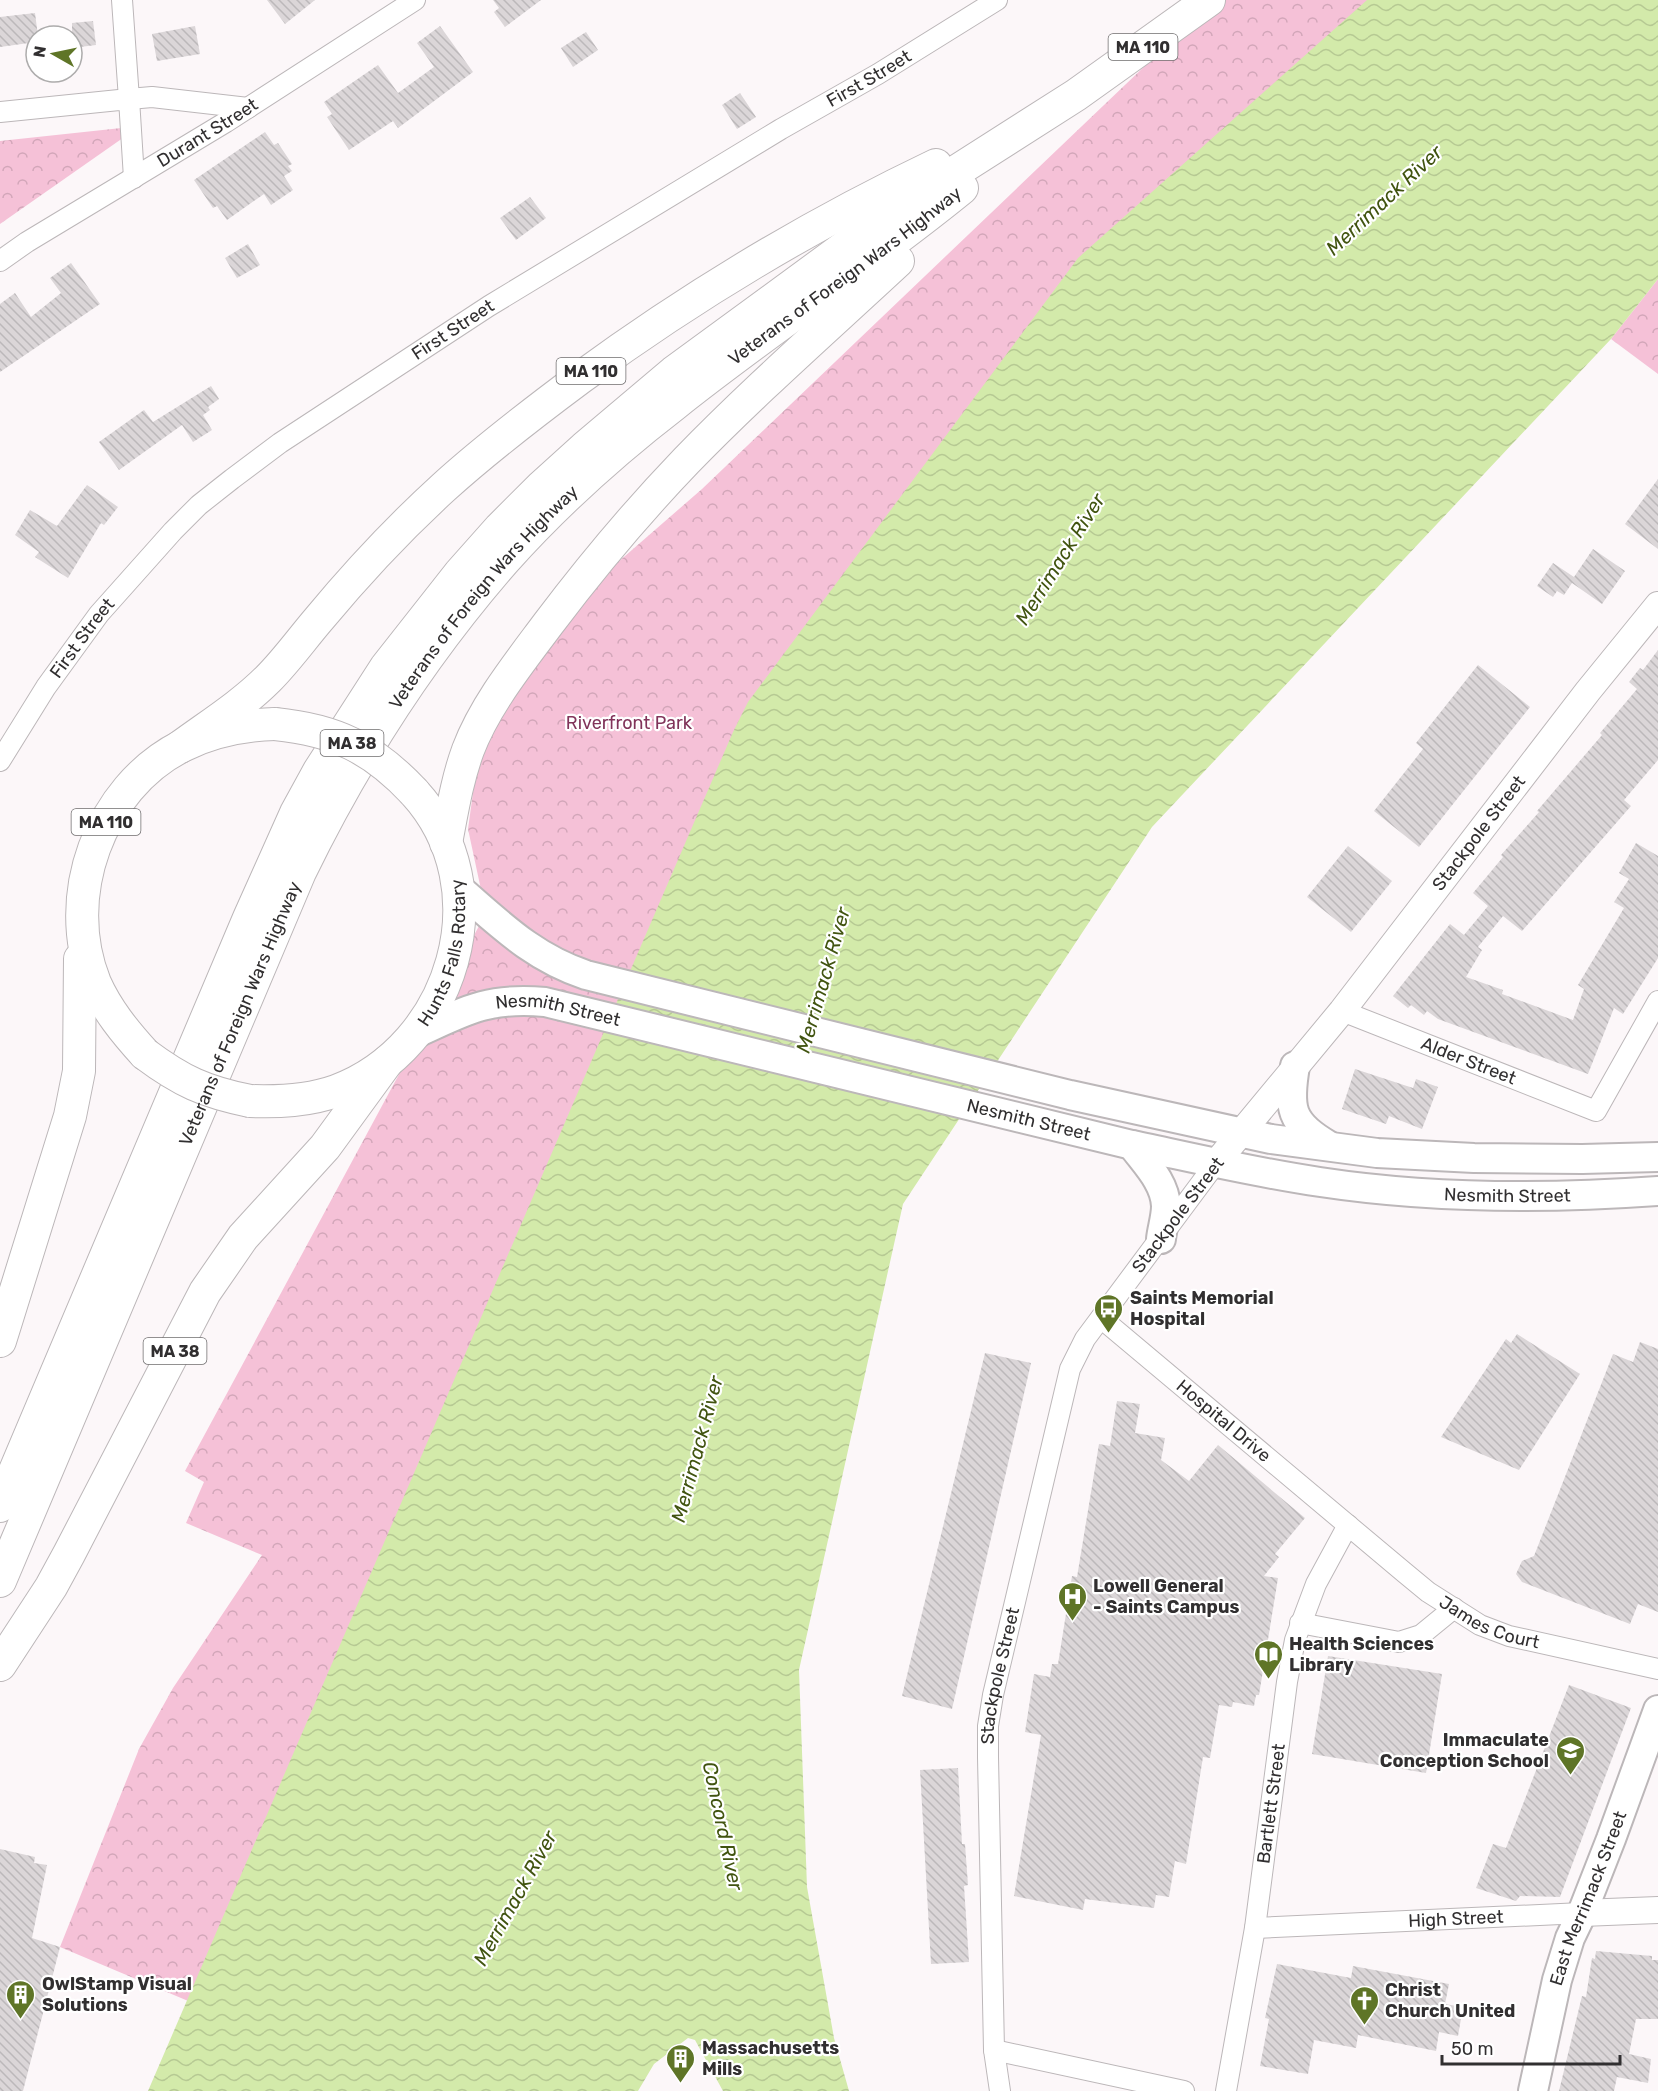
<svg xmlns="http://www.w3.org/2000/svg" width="1658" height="2091" viewBox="0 0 1658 2091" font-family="Rubik,sans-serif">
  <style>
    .park { fill: url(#park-crowns) }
    .water { fill: url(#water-waves) }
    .building { fill: url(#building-back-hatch) }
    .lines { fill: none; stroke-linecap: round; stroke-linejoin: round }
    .minor-casing { stroke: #bcb7b9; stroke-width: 22 }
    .tertiary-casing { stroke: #bcb7b9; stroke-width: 28 }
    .secondary-casing { stroke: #bcb7b9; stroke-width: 32 }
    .primary-casing { stroke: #bcb7b9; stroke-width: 34 }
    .minor { stroke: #fff; stroke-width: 20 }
    .tertiary { stroke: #fff; stroke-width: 26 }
    .secondary { stroke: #fff; stroke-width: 28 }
    .primary { stroke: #fff; stroke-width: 32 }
    .primary-bridge-casing { stroke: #bcb7b9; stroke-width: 34; stroke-linecap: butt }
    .primary-bridge { stroke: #fff; stroke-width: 32 }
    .labels { text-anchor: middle; stroke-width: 4.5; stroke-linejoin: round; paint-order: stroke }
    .shield { fill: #fff; stroke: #6f6d6e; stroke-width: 1.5 }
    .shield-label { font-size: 16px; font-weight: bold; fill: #312f30 }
    .street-label { font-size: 18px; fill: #312f30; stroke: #fff }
    .park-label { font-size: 18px; fill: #81335a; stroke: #fff }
    .poi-label { font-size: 18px; font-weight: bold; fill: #312f30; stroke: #fff; text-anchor: start }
    .water-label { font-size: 20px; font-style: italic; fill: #415410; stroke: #fff }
  </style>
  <defs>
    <pattern id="park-crowns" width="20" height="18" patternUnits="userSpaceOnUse" patternTransform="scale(1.5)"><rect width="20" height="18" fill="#f5c1d7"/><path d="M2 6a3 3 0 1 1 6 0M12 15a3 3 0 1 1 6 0" fill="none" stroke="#d2a6b9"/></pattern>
    <pattern id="water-waves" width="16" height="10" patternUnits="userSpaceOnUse" patternTransform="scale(1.5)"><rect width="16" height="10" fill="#d3eaaa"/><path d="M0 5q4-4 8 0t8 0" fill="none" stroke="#b6c993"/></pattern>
    <pattern id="building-back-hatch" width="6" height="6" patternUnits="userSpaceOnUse" patternTransform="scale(1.5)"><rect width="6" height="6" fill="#dbd6d8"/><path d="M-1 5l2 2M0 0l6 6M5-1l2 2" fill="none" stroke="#bcb8ba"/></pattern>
  </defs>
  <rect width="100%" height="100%" fill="#fcf7f9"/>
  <g class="park">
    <path d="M1214,0H1390L219,2014L60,1947L139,1749L173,1688L262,1555L186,1523L204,1482L185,1471L486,913L468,829L483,720L532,637L702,489Z"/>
    <path d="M140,126L0,224V141Z"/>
    <path d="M1658,279V374L1611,339Z"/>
  </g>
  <path class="water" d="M1367,0H1658V279L1611,339L1152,827L903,1204L799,1670L807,1887L834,2038L849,2091H723L695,2040L688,2038L654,2064L638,2091H148L733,732L748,702L1078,258Z"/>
  <g class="building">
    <path d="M267,0H315L285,24Z"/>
    <path d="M493,0H541L505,27L494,12L499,8Z"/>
    <path d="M35,13L38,36H36V42L0,47V17Z"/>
    <path d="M93,21L96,45L72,48V23Z"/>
    <path d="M195,26L200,54L157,61L152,34Z"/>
    <path d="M440,26L473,72L398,128L393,121L349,150L327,117L332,114L324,102L378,65L398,93L434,67L417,43Z"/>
    <path d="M586,32L598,50L573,67L561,48Z"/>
    <path d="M740,93L756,117L737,129L722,105Z"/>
    <path d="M265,132L274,145L278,143L292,164L288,166L292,171L284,176L293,190L271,205L264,194L227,220L217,206L213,208L194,180Z"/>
    <path d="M530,197L546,218L516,240L500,218Z"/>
    <path d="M248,244L260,265L237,278L225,258Z"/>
    <path d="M71,263L100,304L0,372V304L15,293L31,317L61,293L50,278Z"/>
    <path d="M211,386L219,399L208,407L210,410L203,415L212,430L193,442L182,425L119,470L99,442L144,410L153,422Z"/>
    <path d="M1658,479V549L1625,524Z"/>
    <path d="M87,485L118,507L104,525L101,523L68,578L35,557L39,552L15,535L30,510L57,526Z"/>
    <path d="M1593,549L1625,571L1602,604L1572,583L1564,595L1557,591L1553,597L1537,586L1553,563L1574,577Z"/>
    <path d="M1658,650V760L1624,800L1631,806L1522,931L1503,916L1478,947L1482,950L1466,977L1503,990L1502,994L1573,1020L1584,989L1578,985L1624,908L1614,902L1629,879L1619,873L1636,843L1658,856V958L1623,1014L1614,1008L1588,1074L1438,1019L1427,1011L1424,1015L1411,1005L1408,1008L1393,996L1450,924L1464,935L1488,906L1473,893L1503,857L1501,855L1539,812L1537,811L1602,735L1600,733L1637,689L1629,682L1640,668L1643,670Z"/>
    <path d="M1478,665L1530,707L1419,847L1374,811L1423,749L1416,743Z"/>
    <path d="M1348,846L1392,881L1351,932L1307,897Z"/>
    <path d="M1355,1069L1413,1088L1416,1079L1438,1087L1422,1129L1389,1116L1386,1124L1342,1109Z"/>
    <path d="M1517,1334L1580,1374L1519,1470L1441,1437L1506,1339L1511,1343Z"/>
    <path d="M1640,1342L1658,1349V1612L1638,1604L1630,1624L1522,1582L1516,1574L1522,1561L1534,1556L1613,1354L1633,1362Z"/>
    <path d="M985,1353L1031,1363L952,1709L902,1696Z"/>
    <path d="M1117,1401L1140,1404L1135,1433L1165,1438L1161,1460L1189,1481L1218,1445L1305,1518L1275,1554L1279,1557L1264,1576L1278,1578L1259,1695H1256L1254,1706L1233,1702L1232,1707L1219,1705L1210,1758L1203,1757L1186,1864L1175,1861L1169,1897L1156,1895L1154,1908L1085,1899L1083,1910L1014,1896L1041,1735L1025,1732L1034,1674L1050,1677L1052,1664H1058L1072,1576L1077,1577L1099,1444L1110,1446Z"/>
    <path d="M1328,1656L1442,1674L1426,1773L1312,1754Z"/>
    <path d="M1569,1685L1631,1708L1560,1897L1520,1896L1516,1901L1476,1888L1493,1844L1506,1848Z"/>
    <path d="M958,1768L962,1844H965L968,1885L964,1886L969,1962L931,1964L920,1770Z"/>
    <path d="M0,1849L35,1857L34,1863L47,1865L32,1938L60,1947L23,2091H0Z"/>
    <path d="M1596,1951L1652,1956V1960H1658V2019H1636L1629,2054L1651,2059L1648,2083L1617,2077L1614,2091H1559L1582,1996L1586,1997L1592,1958L1595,1959Z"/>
    <path d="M1277,1964L1351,1978L1353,1966L1449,1984L1445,2004L1463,2007L1458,2036L1439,2032L1436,2051L1358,2035L1356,2048L1314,2040L1308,2074L1260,2066L1269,2019L1265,2018Z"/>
  </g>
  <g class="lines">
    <defs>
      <g id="minor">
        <path d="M122,0L129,99L152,97L248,108"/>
        <path d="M0,112L129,99L134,178"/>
        <path id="s1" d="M0,261L27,242L226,122L415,0"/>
        <path id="s2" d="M0,761L46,687L99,614L173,531L199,505L232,479L280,443L489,306L781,129L878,74L997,0"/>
        <path id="s3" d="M1342,1011L1596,1111L1658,1001"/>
        <path id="s4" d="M1101,1318L1405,1573L1428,1592L1480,1625L1509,1636L1658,1669"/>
        <path d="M1300,1623L1399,1642L1421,1635L1454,1608"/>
        <path id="s5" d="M1255,1928L1582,1913"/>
        <path d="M994,2050L1184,2091"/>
        <path id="s6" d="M1000,2091L994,2050L988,1757V1726L993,1695L1070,1369L1085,1339L1216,1163"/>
        <path id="s7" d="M1226,2091L1255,1928L1287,1682L1295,1640L1316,1584L1348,1525"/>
      </g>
      <g id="tertiary">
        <path id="s8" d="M1216,1163L1342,1011L1588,691L1658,605"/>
        <path d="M1582,1913L1658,1910"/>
      </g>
      <g id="secondary">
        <path d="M458,888C500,924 532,957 586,975L1070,1095L1271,1139L1377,1153L1474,1158L1582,1159L1658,1157"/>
        <path id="s9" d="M415,1034C466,1010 488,997 545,1002L1132,1145C1194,1158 1257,1173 1320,1182C1432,1199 1546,1199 1658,1191"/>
        <path d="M1295,1066C1288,1108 1290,1123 1328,1145"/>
        <path d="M1132,1145C1145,1163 1165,1182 1166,1206C1166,1217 1162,1229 1161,1239"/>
        <path id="s10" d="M1533,2091L1557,1980L1570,1938L1582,1913L1611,1839L1658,1710"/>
      </g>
      <g id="primary">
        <path d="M180,747C210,725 242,705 268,679C286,661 301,640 318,620C357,573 399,528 444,487C487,448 533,413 580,378C692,296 810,225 936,165"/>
        <path d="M446,843C452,812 457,780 468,750C485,705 519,663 548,624C591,567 637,512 686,461C754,391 827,327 898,261"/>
        <path d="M145,1054C125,1032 107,1010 95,983C60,897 99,788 182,746C212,731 242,725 275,724"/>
        <path id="s11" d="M250,1101C279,1102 308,1101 336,1091C454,1047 502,888 414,792"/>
        <path d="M0,1341L70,1116L79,1071L80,959"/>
        <path d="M0,1506L249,918L296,813L319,771L386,667L460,573L500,528L542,486L584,448L674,372L891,213L1076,95L1209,0"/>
        <path id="s12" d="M0,1581L300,872C354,761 422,655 504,561C555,504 614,451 675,404C769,329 869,264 962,188"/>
        <path d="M0,1665L51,1587L69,1554L205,1292L243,1237L325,1147L387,1062"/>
      </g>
    </defs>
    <use href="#minor" class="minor-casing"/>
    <use href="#tertiary" class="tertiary-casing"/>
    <use href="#secondary" class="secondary-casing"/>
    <use href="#primary" class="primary-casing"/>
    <use href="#minor" class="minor"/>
    <use href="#tertiary" class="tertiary"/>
    <use href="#secondary" class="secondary"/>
    <use href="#primary" class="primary"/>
    <defs>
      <g id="primary-bridge">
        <path d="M275,724C335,730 373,748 414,792"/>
        <path d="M145,1054C181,1081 205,1092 250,1101"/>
      </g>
    </defs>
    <use href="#primary-bridge" class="primary-bridge-casing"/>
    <use href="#primary-bridge" class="primary-bridge"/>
  </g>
  <defs>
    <symbol id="bus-pin" viewBox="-11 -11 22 30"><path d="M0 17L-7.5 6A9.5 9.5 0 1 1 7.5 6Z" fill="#5f7527" stroke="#fff"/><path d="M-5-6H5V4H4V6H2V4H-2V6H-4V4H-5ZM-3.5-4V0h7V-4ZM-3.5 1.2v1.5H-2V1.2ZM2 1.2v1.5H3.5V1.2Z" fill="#fff"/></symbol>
    <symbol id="hospital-pin" viewBox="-11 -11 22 30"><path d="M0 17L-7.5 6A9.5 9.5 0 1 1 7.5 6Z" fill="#5f7527" stroke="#fff"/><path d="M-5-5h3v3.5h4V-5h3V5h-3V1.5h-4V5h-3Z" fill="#fff"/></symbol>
    <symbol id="library-pin" viewBox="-11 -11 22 30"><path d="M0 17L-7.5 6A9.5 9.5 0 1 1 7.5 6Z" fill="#5f7527" stroke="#fff"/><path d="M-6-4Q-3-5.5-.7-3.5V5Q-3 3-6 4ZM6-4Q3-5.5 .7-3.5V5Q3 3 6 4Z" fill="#fff"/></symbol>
    <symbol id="school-pin" viewBox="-11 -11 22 30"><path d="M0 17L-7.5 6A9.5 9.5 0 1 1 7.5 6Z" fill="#5f7527" stroke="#fff"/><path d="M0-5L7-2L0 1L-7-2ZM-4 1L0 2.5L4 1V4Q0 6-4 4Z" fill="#fff"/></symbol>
    <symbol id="building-pin" viewBox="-11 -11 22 30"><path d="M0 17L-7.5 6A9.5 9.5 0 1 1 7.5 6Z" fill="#5f7527" stroke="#fff"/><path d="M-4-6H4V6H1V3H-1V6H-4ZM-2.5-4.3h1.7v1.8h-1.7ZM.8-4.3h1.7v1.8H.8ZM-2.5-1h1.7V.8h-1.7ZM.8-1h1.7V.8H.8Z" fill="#fff"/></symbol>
    <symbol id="church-pin" viewBox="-11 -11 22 30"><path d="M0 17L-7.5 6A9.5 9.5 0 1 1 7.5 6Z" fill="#5f7527" stroke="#fff"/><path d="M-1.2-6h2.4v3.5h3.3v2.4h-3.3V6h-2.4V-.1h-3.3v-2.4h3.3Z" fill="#fff"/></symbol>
  </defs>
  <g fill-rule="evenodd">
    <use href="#bus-pin" x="1092" y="1292" width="33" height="45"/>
    <use href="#hospital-pin" x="1056" y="1580" width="33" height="45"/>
    <use href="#library-pin" x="1252" y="1638" width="33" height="45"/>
    <use href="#school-pin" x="1554" y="1734" width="33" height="45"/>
    <use href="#building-pin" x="4" y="1978" width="33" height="45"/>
    <use href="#church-pin" x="1348" y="1984" width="33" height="45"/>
    <use href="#building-pin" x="664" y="2042" width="33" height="45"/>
  </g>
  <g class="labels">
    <g class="shield">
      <rect x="1108.5" y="34" width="69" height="26" rx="4.5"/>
      <rect x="556.5" y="358" width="69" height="26" rx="4.5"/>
      <rect x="320.5" y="730" width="63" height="26" rx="4.5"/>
      <rect x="71.5" y="809" width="69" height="26" rx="4.5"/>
      <rect x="143.5" y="1338" width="63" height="26" rx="4.5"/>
    </g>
    <g class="shield-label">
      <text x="1143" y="53">MA 110</text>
      <text x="591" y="377">MA 110</text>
      <text x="352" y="749">MA 38</text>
      <text x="106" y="828">MA 110</text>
      <text x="175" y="1357">MA 38</text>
    </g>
    <g class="street-label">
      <text dy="6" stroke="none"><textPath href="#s2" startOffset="1120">First Street</textPath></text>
      <text dy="6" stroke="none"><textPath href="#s1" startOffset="244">Durant Street</textPath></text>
      <text dy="6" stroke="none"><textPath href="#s12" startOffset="1588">Veterans of Foreign Wars Highway</textPath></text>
      <text dy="6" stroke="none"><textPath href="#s2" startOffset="634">First Street</textPath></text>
      <text dy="6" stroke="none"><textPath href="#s12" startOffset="1102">Veterans of Foreign Wars Highway</textPath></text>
      <text dy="6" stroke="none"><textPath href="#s2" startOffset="148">First Street</textPath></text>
      <text dy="6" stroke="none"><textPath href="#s8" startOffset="422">Stackpole Street</textPath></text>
      <text dy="6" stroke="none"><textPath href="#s11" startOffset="274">Hunts Falls Rotary</textPath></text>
      <text dy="6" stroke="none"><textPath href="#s9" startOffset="150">Nesmith Street</textPath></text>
      <text dy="6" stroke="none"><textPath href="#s12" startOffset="616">Veterans of Foreign Wars Highway</textPath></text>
      <text dy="6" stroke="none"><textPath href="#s3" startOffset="136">Alder Street</textPath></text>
      <text dy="6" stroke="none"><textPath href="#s9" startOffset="634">Nesmith Street</textPath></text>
      <text dy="6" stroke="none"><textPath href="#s9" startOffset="1120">Nesmith Street</textPath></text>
      <text transform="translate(1178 1215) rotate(-53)" y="6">Stackpole Street</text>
      <text dy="6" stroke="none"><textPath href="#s4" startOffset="160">Hospital Drive</textPath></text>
      <text dy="6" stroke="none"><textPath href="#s4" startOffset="496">James Court</textPath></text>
      <text dy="6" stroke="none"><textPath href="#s6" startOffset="417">Stackpole Street</textPath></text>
      <text dy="6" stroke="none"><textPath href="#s7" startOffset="291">Bartlett Street</textPath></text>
      <text dy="6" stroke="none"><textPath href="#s10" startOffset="201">East Merrimack Street</textPath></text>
      <text dy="6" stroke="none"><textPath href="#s5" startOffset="201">High Street</textPath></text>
    </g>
    <g class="park-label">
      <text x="629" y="729">Riverfront Park</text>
    </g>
    <g class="poi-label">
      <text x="1130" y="1304">Saints Memorial<tspan x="1130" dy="21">Hospital</tspan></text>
      <text x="1093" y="1592">Lowell General<tspan x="1093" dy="21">- Saints Campus</tspan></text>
      <text x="1289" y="1650">Health Sciences<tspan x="1289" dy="21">Library</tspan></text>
      <text x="1549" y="1746" text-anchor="end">Immaculate<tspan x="1549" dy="21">Conception School</tspan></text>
      <text x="42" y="1990">OwlStamp Visual<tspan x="42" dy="21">Solutions</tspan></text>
      <text x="1385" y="1996">Christ<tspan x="1385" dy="21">Church United</tspan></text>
      <text x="702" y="2054">Massachusetts<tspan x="702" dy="21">Mills</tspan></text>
    </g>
    <g class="water-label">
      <text transform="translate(1384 200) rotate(-43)" y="7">Merrimack River</text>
      <text transform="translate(1060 559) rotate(-58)" y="7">Merrimack River</text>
      <text transform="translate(823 980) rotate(-74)" y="7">Merrimack River</text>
      <text transform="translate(697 1449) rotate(-75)" y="7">Merrimack River</text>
      <text transform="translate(723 1826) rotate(78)" y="7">Concord River</text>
      <text transform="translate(515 1898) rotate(-61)" y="7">Merrimack River</text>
    </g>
  </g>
  <g transform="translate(54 54) rotate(279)"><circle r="28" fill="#ffffff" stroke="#adacac" stroke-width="1.5"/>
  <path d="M0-4.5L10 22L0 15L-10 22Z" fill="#5f7527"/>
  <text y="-9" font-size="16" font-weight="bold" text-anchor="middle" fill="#312f30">N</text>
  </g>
  <path d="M1442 2055v9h178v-9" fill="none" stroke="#312f30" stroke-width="3"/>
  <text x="1451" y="2055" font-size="18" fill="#312f30" stroke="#ffffff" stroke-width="4.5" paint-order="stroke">50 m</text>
</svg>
